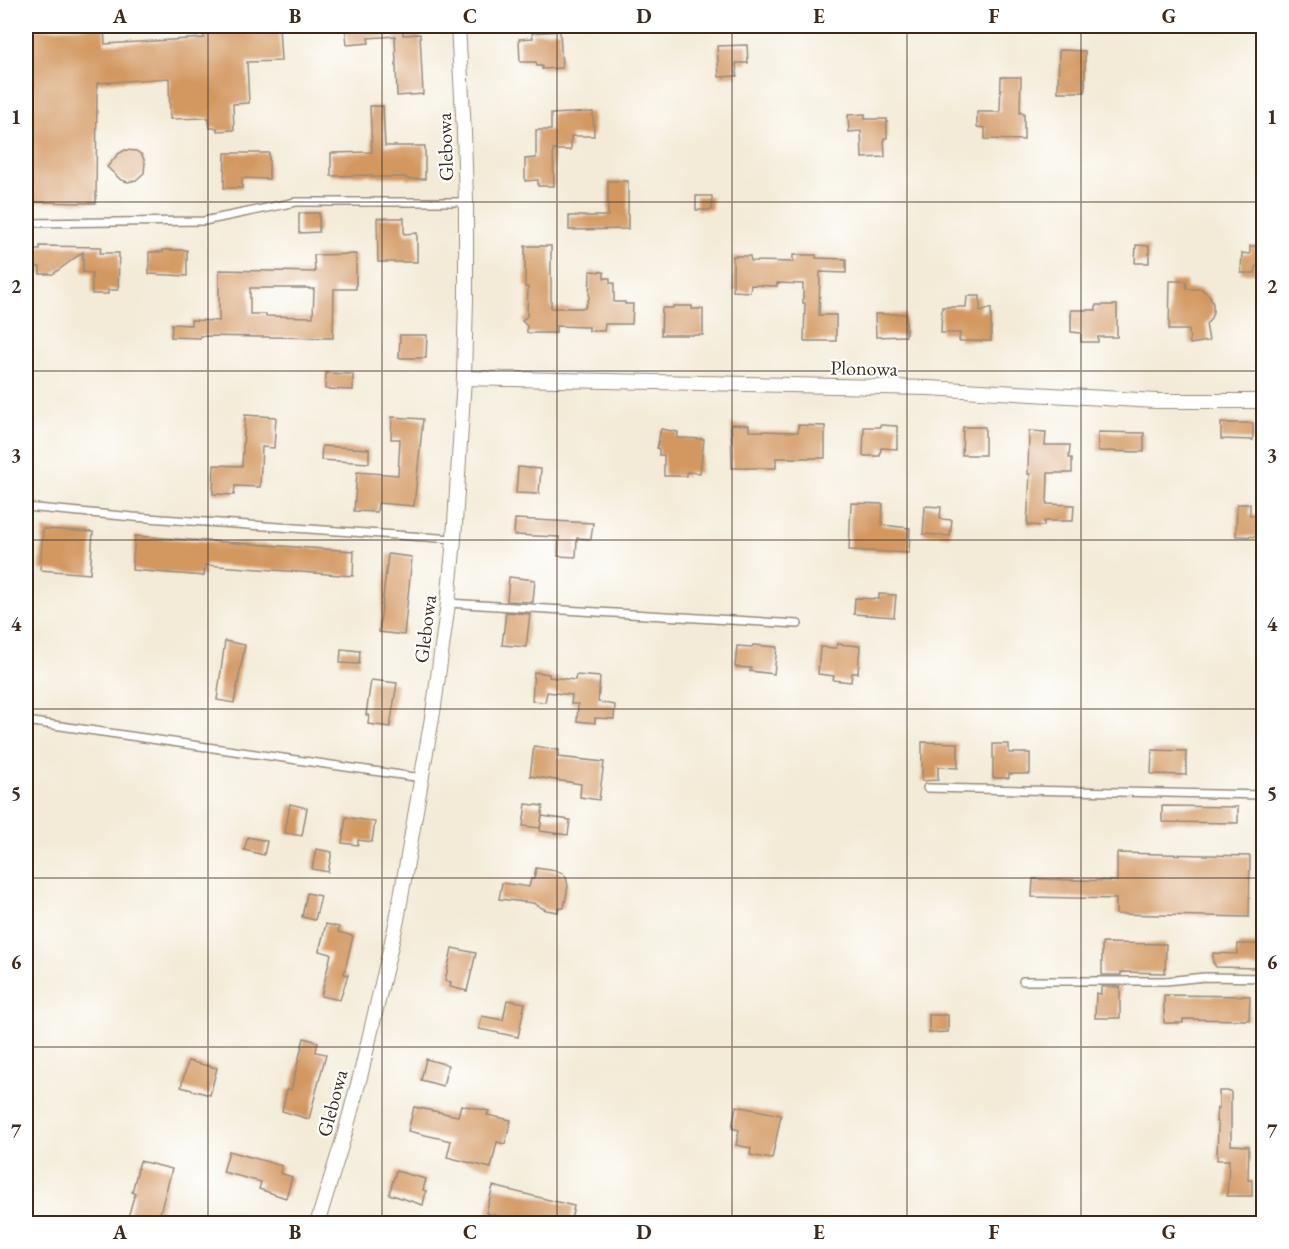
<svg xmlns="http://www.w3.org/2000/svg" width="1289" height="1249" viewBox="0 0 1289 1249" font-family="'EB Garamond',serif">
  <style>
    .building { fill: #d39860; fill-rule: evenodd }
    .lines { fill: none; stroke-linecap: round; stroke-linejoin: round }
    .lane-casing { stroke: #978a7a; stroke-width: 10 }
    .street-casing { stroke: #978a7a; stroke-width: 16 }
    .lane { stroke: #fff; stroke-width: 7 }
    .street { stroke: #fff; stroke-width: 14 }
    .grid { fill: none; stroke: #3b2a1e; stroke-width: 1.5; stroke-opacity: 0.55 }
    .labels { text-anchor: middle; stroke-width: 4.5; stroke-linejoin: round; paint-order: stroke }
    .street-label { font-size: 20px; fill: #3b2a1e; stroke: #fff }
    .neatline { fill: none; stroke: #3b2a1e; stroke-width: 2 }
    .grid-label { font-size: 20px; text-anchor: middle; font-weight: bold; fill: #3b2a1e }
  </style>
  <rect width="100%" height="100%" fill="#fff"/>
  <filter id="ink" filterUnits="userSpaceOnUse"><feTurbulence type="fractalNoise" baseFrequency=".0167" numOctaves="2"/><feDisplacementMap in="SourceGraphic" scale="12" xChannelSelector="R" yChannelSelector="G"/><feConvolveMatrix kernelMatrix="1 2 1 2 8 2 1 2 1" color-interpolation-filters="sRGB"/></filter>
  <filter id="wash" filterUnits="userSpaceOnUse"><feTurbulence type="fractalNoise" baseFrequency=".008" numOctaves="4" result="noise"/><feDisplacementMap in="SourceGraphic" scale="24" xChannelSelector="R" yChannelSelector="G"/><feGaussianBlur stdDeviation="1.35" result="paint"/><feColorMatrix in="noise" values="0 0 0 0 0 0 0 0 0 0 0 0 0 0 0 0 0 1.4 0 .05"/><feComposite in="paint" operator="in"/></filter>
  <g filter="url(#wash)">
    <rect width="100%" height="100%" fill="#f3ebd7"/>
    <g id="blocks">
      <g class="building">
        <path d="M104,26L105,44L204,38V28L279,26L281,61L247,62L249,103L233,104L234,130L217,131V128H210L209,118L170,119L169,78L97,83L96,203L26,202V82H30L28,30Z"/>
        <path d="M345,26H403V35L420,34L423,94L397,96L395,36L368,38L369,43L347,45Z"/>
        <path d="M560,31L562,68L542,69V66H537L536,62H520L519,39L533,38L532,33Z"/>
        <path d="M747,45L748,63H736L737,76L719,77L717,46Z"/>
        <path d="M1059,50L1085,51V92H1058Z"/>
        <path d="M1001,77H1021L1020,113H1024V140L985,139V128L977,127V112H1000Z"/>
        <path d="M370,106H383L385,146H425V179H406V177H372V175L331,176V153L372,152Z"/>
        <path d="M593,112L594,136H571V150H553L554,186H538V180L525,181V159L536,158V130H551V114Z"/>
        <path d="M865,114V119H887V138H884L885,157L862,158L861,131L849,132L848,115Z"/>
        <path d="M125,150L136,151L142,155L145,162L144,173L136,180L128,182L121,180L107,167L118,154Z"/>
        <path d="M225,153H269V179L242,178V188H224Z"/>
        <path d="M608,181H628V229L569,230V216H608Z"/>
        <rect x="696" y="196" width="16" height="14"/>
        <path d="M299,213H319V232L299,233Z"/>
        <path d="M377,218H404V234L417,233V262H378Z"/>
        <path d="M1136,245L1149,246V263H1135Z"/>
        <path d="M40,246L101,247L100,253H119L118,290H108V294H92V273L83,272V252L53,274H40V267H26V250H40Z"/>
        <path d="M525,246H551V308H585L589,298L590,271L604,272V278H610V283H614V302H625V304H633L632,324H605L604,331H589V327L556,326V333H527V326L522,321L527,316L528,287H525Z"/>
        <path d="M1250,246H1263V266H1256L1255,273H1241L1242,253L1250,254Z"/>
        <path d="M163,250H187V276L149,274V252H163Z"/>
        <path d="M356,254V289H334L333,338L200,336V338L171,337L172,324L191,325V320L219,321V270L315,272L314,255ZM250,288H309V289H314L313,317L266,316V314H250Z"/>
        <path d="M793,255H816V258L846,259V273L820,272L819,315H836V341H804L805,303H803V284L777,283V286L751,285L750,292L733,291V256H750L751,261L793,262Z"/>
        <path d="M1170,281H1186L1187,289H1201L1210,296L1213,304V313L1210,320L1206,324L1209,341L1190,344L1189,330H1169Z"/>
        <path d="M967,296H980V312L991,308V341H959L960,333H941L942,307H966Z"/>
        <path d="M1096,305H1117V337H1098V342H1081V333L1071,332V310H1096Z"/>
        <path d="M673,306H692V309H703V335H661L662,308H673Z"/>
        <path d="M875,314H906V336L876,337Z"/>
        <path d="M400,335H427L426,358H399Z"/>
        <path d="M326,373L353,374V390L325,389Z"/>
        <path d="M245,415L276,417L274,448L262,447L260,487L235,486L234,495L213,494L214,465L242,466Z"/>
        <path d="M392,417L423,419L414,506L378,503L377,512L354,511L357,472L398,475L400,439H391Z"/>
        <path d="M1221,423H1253V440L1221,439Z"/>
        <path d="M731,424L749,425V431L798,432V425L825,426V458H776V468H732Z"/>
        <path d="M880,425L897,426V449L881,448L880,456H863L864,427H880Z"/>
        <path d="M963,427H985V455H962Z"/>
        <path d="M661,429L678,432L677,438L704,439L700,473L687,472V476H664V455H659V449L657,448Z"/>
        <path d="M1029,431L1046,432L1045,445H1070L1069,458H1072V473H1048L1047,504L1074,505L1073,521H1044V526L1027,525L1030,474H1028Z"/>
        <path d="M1098,432L1144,433V452L1098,451Z"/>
        <path d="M322,446L369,449V463L321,460Z"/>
        <path d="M518,467L541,469L539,494L516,493Z"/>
        <path d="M851,503L883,504L882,525L910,528L909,553L849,550Z"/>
        <path d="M1237,504H1250V515L1262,516L1263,537L1236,536Z"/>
        <path d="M925,506L941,507L940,519L952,520L950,536L923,534Z"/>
        <path d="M515,519L593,523L591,539L577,538L576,557L558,556L559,537L514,535Z"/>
        <path d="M43,529L93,532L90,574L40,570Z"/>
        <path d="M135,536L354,551L353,576L205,565L204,576L132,570Z"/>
        <path d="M388,554L412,557L404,635L379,632Z"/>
        <path d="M509,577L535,580L533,602L507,601Z"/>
        <path d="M879,594L896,595L894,617L854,614L855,598L879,599Z"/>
        <path d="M506,612L530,614L526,647L502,645Z"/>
        <path d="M225,641L245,645L234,703L217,700Z"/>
        <path d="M837,644L860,646L858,673H852L851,682L833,680L834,676L818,674L820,647L836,648Z"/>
        <path d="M753,645L777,647L774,674L750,671L751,668L735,667L737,646L752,647Z"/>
        <path d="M341,649L360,651L359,664L340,663Z"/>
        <path d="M534,672L549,674V677L575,680L576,675L600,677L598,702L615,705L614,719L595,718V723L577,721L578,704H571L572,695L547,692L545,702L532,701Z"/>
        <path d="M371,680L397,683L390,727L368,724L369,715H366Z"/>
        <path d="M922,742L958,743V768L938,767V780L922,781Z"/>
        <path d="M993,744H1009V753H1030V774H1009V778H993Z"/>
        <path d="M534,746L559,750L558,757L604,762L599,800L580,797L581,784L530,776Z"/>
        <path d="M1152,750L1186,751V775L1151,774Z"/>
        <path d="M290,804L307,808L302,836L285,833Z"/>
        <path d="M526,804L543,806L540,828L523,826Z"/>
        <path d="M1162,806L1238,807V823L1162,822Z"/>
        <path d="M542,816L570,820L568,835L540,831Z"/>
        <path d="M346,817L375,822L372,842L358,840V845L342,843Z"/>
        <path d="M248,837L267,841L264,855L244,850Z"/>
        <path d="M316,849L332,852L328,872L312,869Z"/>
        <path d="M1117,853L1250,856L1249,917L1116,914V899L1032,897L1033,879L1117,881Z"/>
        <path d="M536,868L557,871L562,873L566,877L568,886L564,908H558V912L546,910L533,903L499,899L502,883L529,887L531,879H534Z"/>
        <path d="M307,893L321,896L315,920L302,917Z"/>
        <path d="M326,924L339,927L338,932L353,936L344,974L348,975L340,1000L321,996L331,954L319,951Z"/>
        <path d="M1102,943L1166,944L1165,973L1121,972V975H1102Z"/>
        <path d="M1238,944H1258V968L1216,967L1213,962V953L1237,954Z"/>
        <path d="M452,948L476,953L467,991L450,987L451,982L445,981Z"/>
        <path d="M1101,987H1120V1018H1095L1096,993L1101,994Z"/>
        <path d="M1164,995L1250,996L1249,1020L1183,1019V1023H1164Z"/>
        <path d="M507,1000L525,1003L518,1037L479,1029L482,1016L503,1020Z"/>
        <path d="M929,1015H948V1032L929,1033Z"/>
        <path d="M304,1038L318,1042L316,1052L326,1054L309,1119L282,1111L287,1089L291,1090Z"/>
        <path d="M426,1059L448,1065L443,1086L421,1080Z"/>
        <path d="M188,1061L217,1068L210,1095L181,1087Z"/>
        <path d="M1219,1091H1231V1145L1249,1146L1248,1180H1252V1196H1227L1229,1160H1217L1218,1122H1216L1217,1108H1219Z"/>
        <path d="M461,1105L489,1111L487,1115L511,1120L505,1144L497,1142L491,1168L447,1157L451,1141L408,1131L414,1107L458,1116Z"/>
        <path d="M736,1106L781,1115L772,1159L750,1155L751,1148L736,1145L739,1130L732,1128Z"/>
        <path d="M229,1151L282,1166L280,1173L292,1177L286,1198L259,1189L261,1182L223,1172Z"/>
        <path d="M140,1161L172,1169L157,1224H126L135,1193L132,1192Z"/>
        <path d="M396,1171L426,1179L423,1190L426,1191L423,1205L389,1194Z"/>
        <path d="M493,1186L574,1206L570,1224H529L486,1213Z"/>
      </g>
    </g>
  </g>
  <g filter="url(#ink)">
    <use href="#blocks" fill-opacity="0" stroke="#978a7a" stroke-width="1.5"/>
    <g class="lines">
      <defs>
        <g id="lane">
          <path d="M26,223L204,221L296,202H466"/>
          <path d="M26,507L133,517L454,539"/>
          <path d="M448,603L798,624"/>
          <path d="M26,721L422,778"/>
          <path d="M927,788L1264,795"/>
          <path d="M1023,981H1166L1205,977L1264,978"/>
        </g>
        <g id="street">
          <path d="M464,378L928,388L1156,401H1264"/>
          <path d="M317,1224L345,1133L361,1073L397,920L434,706L448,603L454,539L464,378L466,298V202L464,132L458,26"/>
        </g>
      </defs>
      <use href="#lane" class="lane-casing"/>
      <use href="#street" class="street-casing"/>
      <use href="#lane" class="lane"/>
      <use href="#street" class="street"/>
    </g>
  </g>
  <path class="grid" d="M208,26V1224M382,26V1224M557,26V1224M732,26V1224M907,26V1224M1081,26V1224M26,202H1264M26,371H1264M26,540H1264M26,709H1264M26,878H1264M26,1047H1264"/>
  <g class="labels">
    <g class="street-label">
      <text transform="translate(445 147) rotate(-92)" y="7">Glebowa</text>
      <text transform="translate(864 368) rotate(1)" y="7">Plonowa</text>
      <text transform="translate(425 629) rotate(-83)" y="7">Glebowa</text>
      <text transform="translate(332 1103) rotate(-75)" y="7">Glebowa</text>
    </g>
  </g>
  <rect width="1289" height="1249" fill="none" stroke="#fff" stroke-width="66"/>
  <rect x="33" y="33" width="1223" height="1183" class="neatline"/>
  <g class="grid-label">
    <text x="120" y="23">A</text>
    <text x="295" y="23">B</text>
    <text x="470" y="23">C</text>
    <text x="644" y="23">D</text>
    <text x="819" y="23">E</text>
    <text x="994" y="23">F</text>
    <text x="1169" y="23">G</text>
    <text x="16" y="124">1</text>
    <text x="1272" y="124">1</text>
    <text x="16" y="293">2</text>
    <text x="1272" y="293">2</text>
    <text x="16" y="462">3</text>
    <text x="1272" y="462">3</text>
    <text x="16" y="631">4</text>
    <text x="1272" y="631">4</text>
    <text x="16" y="800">5</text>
    <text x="1272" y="800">5</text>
    <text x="16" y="969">6</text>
    <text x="1272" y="969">6</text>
    <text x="16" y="1138">7</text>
    <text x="1272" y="1138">7</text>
    <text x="120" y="1239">A</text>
    <text x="295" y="1239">B</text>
    <text x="470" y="1239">C</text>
    <text x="644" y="1239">D</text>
    <text x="819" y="1239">E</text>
    <text x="994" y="1239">F</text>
    <text x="1169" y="1239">G</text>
  </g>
</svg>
